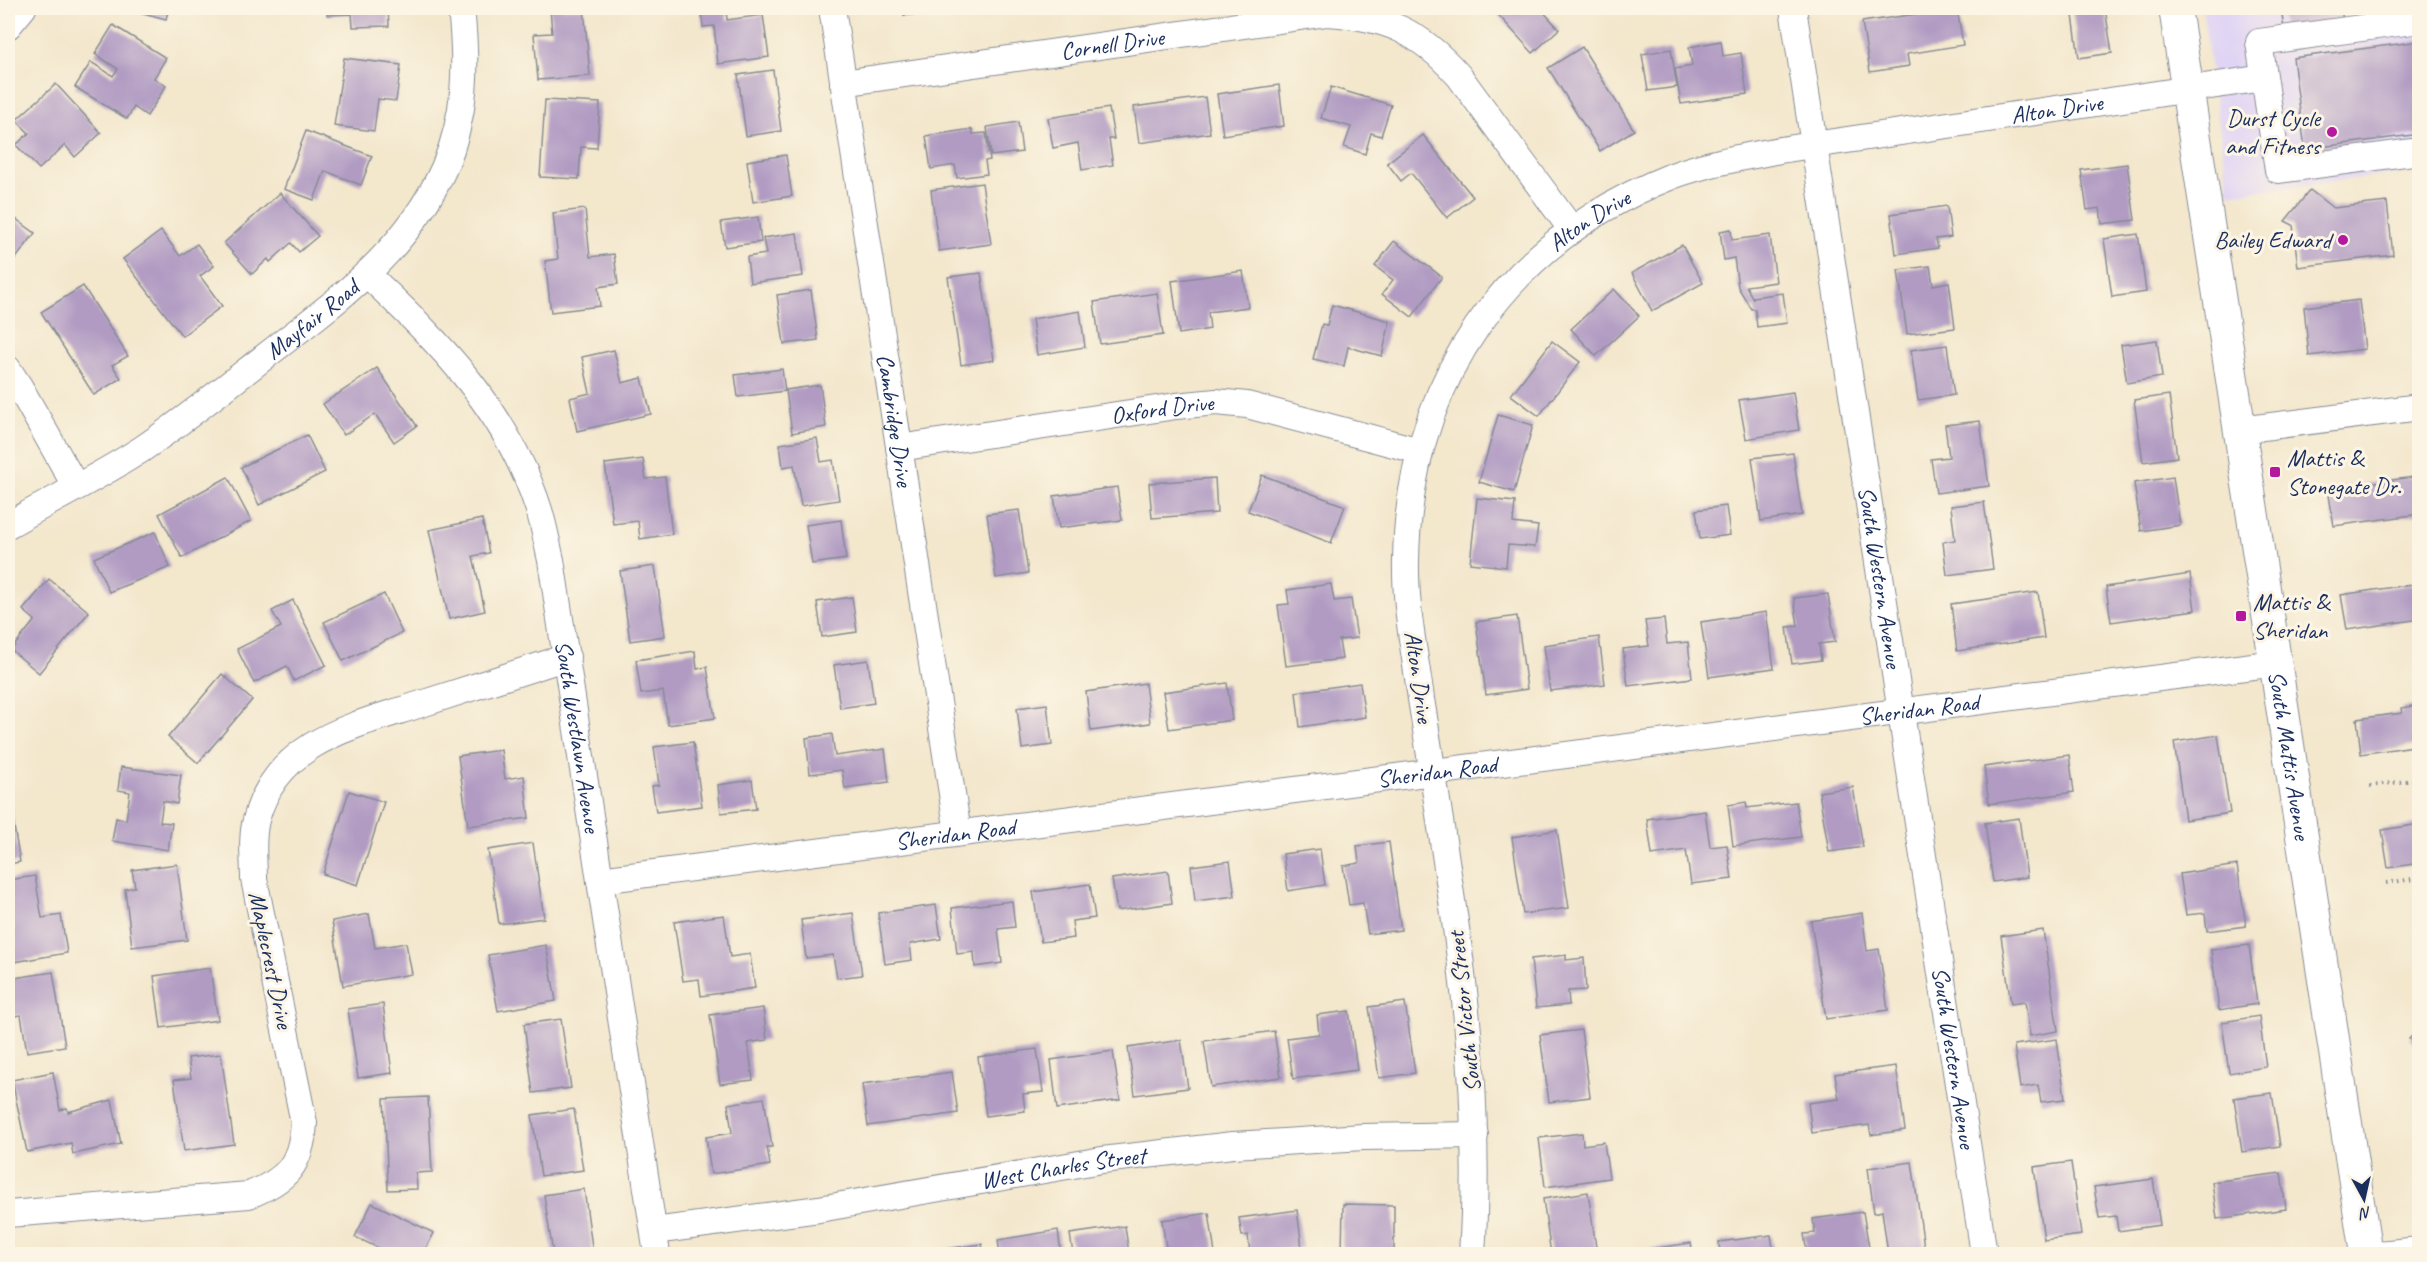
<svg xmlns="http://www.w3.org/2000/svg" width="2427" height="1262" viewBox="0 0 2427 1262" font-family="Caveat,sans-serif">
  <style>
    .built { fill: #e0d4f4 }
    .building { fill: #b19bc3 }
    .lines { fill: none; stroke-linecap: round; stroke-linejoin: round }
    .minor-casing { stroke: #878b95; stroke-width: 28 }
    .major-casing { stroke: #878b95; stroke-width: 34 }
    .path { stroke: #878b95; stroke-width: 4; stroke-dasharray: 1.5 4.5; stroke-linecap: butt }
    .minor { stroke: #fff; stroke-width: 26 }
    .major { stroke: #fff; stroke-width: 32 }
    .poi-dot { fill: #b5179e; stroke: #fcf5e5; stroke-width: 2 }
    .labels { text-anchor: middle; stroke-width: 6; stroke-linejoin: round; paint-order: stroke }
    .street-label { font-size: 24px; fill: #1b2f5e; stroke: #fcf5e5 }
    .poi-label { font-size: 24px; fill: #1b2f5e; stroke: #fcf5e5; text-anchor: end }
  </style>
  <rect width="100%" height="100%" fill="#fcf5e5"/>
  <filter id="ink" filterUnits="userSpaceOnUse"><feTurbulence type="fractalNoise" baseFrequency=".0167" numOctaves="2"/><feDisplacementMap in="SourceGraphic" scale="12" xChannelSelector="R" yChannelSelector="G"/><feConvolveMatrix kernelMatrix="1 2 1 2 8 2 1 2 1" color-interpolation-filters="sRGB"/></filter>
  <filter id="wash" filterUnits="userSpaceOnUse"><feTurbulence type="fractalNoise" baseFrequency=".008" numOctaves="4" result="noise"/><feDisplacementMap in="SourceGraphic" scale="24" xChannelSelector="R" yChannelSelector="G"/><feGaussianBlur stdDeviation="1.35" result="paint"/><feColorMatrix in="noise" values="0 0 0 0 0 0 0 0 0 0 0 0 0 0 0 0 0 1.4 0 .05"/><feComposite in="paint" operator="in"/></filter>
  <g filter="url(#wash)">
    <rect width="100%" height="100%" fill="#f3e7cc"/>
    <path class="built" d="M2202,8H2419V171L2229,194Z"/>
    <g id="blocks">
      <g class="building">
        <path d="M133,8H169L166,19L132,10Z"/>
        <path d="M327,8H388L389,26L353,27L352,14L327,15Z"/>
        <path d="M550,8H584L590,76L538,80L534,34L552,33Z"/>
        <path d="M701,8H726L727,20L763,15L769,57L718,64L714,26L703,27Z"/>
        <path d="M903,8H952V9L904,16Z"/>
        <path d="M1492,8H1540L1559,29L1533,53Z"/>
        <path d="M1957,8L1963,45L1907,54L1909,66L1870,72L1862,22Z"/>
        <path d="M2072,8H2105L2112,53L2079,58Z"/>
        <path d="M2281,8H2341L2343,22L2284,29Z"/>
        <path d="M113,25L166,58L154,78L166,86L147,116L134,107L127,119L75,87L91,62L113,76L118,69L95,54Z"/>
        <path d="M1721,41L1723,56L1741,53L1747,94L1681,104L1675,69L1692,66L1689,47Z"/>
        <path d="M2420,41V134L2305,149L2293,58Z"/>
        <path d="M1582,47L1634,130L1600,151L1548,68Z"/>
        <path d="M1671,49L1677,87L1648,91L1642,54Z"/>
        <path d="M344,58L401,65L396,101L378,99L374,131L334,126Z"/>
        <path d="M773,70L781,131L746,136L738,75Z"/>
        <path d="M56,84L101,133L75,157L65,145L39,169L16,145L29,133L16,120Z"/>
        <path d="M1279,85L1284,126L1223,135L1217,94Z"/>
        <path d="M1331,87L1391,105L1381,136L1371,133L1365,154L1344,147L1351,127L1321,118Z"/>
        <path d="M1205,97L1210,133L1139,143L1134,107Z"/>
        <path d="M545,100L600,103L597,148L581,147L579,179L540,177Z"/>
        <path d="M1109,108L1114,139H1109L1113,165L1082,170L1078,143L1053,148L1048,118Z"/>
        <path d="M1018,122L1022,152L991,156L987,127Z"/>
        <path d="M972,129L973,134L986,133L990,160L985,161L987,174L957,178L955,165L931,169L926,136Z"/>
        <path d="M306,131L372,156L361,185L325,171L314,200L284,189Z"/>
        <path d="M1423,135L1473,197L1447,218L1411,173L1401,181L1387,163Z"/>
        <path d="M786,155L792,196L753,202L747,161Z"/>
        <path d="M2127,164L2135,220L2102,224L2100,208L2087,210L2081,170Z"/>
        <path d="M982,183L991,244L939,251L931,190Z"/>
        <path d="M2310,190L2333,208L2387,202L2393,255L2298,267L2293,225L2285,221Z"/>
        <path d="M280,193L318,236L299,252L291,243L270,262L268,259L252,274L224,243Z"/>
        <path d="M1947,206L1951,237L1936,239L1938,248L1896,254L1891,214Z"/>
        <path d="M585,209L590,257L614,254L618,284L598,287L600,306L551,312L545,261L558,259L553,213Z"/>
        <path d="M8,213L35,233L8,269Z"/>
        <path d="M758,217L761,242L725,247L721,222Z"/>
        <path d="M1731,229L1732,240L1770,235L1776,282L1746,286L1753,299V297L1783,293L1787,323L1757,327L1755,309H1751L1738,287L1734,258L1724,260L1720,231Z"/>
        <path d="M161,231L180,256L197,244L214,266L200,276L222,306L182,336L123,259Z"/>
        <path d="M797,233L803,276L750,283L747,257L766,254L763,238Z"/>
        <path d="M2138,234L2146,292L2112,297L2104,239Z"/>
        <path d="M1394,241L1442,277L1412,317L1382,294L1393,280L1375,266Z"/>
        <path d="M1682,245L1703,283L1652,311L1632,273Z"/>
        <path d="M1930,266L1933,285L1949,282L1955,328L1907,334L1898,270Z"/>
        <path d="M1243,271L1248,307L1208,312L1210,329L1179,334L1172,281Z"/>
        <path d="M981,273L994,360L961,365L948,277Z"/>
        <path d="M83,286L128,356L112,365L121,378L94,395L41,312Z"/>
        <path d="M1614,289L1639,316L1596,356L1571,329Z"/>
        <path d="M811,290L818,340L784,344L777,295Z"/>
        <path d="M1157,293L1163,335L1100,344L1094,302Z"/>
        <path d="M2359,300L2365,349L2309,356L2304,307Z"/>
        <path d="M1332,305L1390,321L1382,356L1348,347L1344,366L1313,359L1322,324L1327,325Z"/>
        <path d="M1080,311L1085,347L1037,355L1032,319Z"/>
        <path d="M2157,340L2162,377L2127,383L2121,345Z"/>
        <path d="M1552,341L1580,362L1539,416L1511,395Z"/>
        <path d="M1947,345L1954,395L1918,400L1911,350Z"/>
        <path d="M614,350L622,383L642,378L651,414L577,431L570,398L590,393L582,357Z"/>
        <path d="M377,368L417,426L394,442L375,414L344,435L323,404Z"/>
        <path d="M782,369L785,391L738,397L735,375Z"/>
        <path d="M820,385L826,427L792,433L786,390Z"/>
        <path d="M1793,392L1799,430L1746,439L1739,400Z"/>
        <path d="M2169,395L2177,457L2143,462L2134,400Z"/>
        <path d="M1498,415L1533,425L1514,492L1479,482Z"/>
        <path d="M1980,421L1989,486L1936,493L1931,459L1949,457L1945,425Z"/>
        <path d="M307,435L325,472L259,505L241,467Z"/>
        <path d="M817,438L821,462L833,460L839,500L801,506L794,465L783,467L780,444Z"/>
        <path d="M1793,453L1802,515L1761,521L1752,458Z"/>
        <path d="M643,459L646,479L665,477L672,534L640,539L638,521L613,524L605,464Z"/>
        <path d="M1262,475L1345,506L1331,543L1248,511Z"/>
        <path d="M2420,476V514L2334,526L2328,489Z"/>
        <path d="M228,477L251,521L182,558L159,514Z"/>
        <path d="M2173,477L2180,525L2141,531L2134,483Z"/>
        <path d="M1215,478L1217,513L1152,518L1149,483Z"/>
        <path d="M1117,487L1122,520L1059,528L1054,496Z"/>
        <path d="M1477,498L1515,502L1513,523L1538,526L1535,547L1508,545L1506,567L1470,563Z"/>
        <path d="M1984,502L1993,569L1947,575L1943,542L1955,540L1951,506Z"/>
        <path d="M1726,506L1730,535L1700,539L1696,510Z"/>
        <path d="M1019,510L1028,573L996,578L987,514Z"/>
        <path d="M482,519L489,553L473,556L485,611L449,619L429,530Z"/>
        <path d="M841,520L846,559L812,564L806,525Z"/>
        <path d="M155,532L170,567L109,592L94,558Z"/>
        <path d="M655,566L665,636L630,641L620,571Z"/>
        <path d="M2190,574L2195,610L2111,622L2106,587Z"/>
        <path d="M49,579L89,612L39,673L11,650L35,620L23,610Z"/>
        <path d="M2420,583V619L2347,630L2341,595Z"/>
        <path d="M1331,584L1334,601L1351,599L1357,638L1339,640L1342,659L1286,666L1278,605L1289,604L1287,590Z"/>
        <path d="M2038,592L2044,638L1957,651L1951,604Z"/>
        <path d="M384,594L402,633L343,661L324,622Z"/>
        <path d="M1828,594L1835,642L1819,644L1821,660L1792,664L1787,627L1798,626L1794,598Z"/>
        <path d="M852,597L857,632L822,637L817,602Z"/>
        <path d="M293,600L326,665L294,681L287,666L254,683L237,649L281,627L272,611Z"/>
        <path d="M1766,612L1774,668L1709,677L1701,622Z"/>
        <path d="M1517,616L1527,689L1486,695L1476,622Z"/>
        <path d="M1664,619L1667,644L1688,642L1692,678L1628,686L1623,649L1649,646L1645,621Z"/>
        <path d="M1599,637L1605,684L1550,691L1544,645Z"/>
        <path d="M695,651L697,669L707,667L715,718L668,725L663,691L641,694L636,660Z"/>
        <path d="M868,660L874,703L840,708L834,665Z"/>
        <path d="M222,674L252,700L198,763L168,737Z"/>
        <path d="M1145,683L1150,723L1091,731L1086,692Z"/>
        <path d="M1227,683L1232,720L1169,729L1163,692Z"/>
        <path d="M1360,683L1365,717L1300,727L1296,692Z"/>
        <path d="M1047,704L1052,745L1022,749L1017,708Z"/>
        <path d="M2420,705V745L2361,754L2357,719L2402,713L2401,708Z"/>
        <path d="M832,734L835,756L885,749L889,782L845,788L842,770L810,774L806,738Z"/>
        <path d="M2218,735L2230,813L2185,820L2174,742Z"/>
        <path d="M693,742L702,806L656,812L652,786L659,785L654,747Z"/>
        <path d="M501,750L505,779L524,776L529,818L468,826L458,756Z"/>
        <path d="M2069,755L2074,792L1989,804L1984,767Z"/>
        <path d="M121,767L181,775L177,804L163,801L160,822L172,823L168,850L112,841L116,818L126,820L130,792L118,790Z"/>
        <path d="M752,780L756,809L721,813L718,785Z"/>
        <path d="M1853,787L1863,847L1829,852L1819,792Z"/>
        <path d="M349,791L384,802L358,885L323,874Z"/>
        <path d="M8,792L20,862L8,864Z"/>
        <path d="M1746,802L1747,808L1796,802L1801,837L1733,846L1728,805Z"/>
        <path d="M1705,811L1710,847L1727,845L1732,879L1691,884L1686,850L1652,855L1647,819Z"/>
        <path d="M2019,818L2027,877L1993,882L1985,823Z"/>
        <path d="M2420,824V863L2388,868L2382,830Z"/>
        <path d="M1557,830L1569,908L1523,914L1512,837Z"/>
        <path d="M1389,842L1401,930L1368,934L1363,903L1349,905L1343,866L1359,863L1357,846Z"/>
        <path d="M533,843L544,918L499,924L488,850Z"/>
        <path d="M1320,849L1325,885L1288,891L1283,854Z"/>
        <path d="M1230,861L1235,896L1195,901L1191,866Z"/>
        <path d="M177,864L187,940L132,947L125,889L135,887L132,870Z"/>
        <path d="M2237,865L2246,926L2207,931L2205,913L2186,915L2180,874Z"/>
        <path d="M1168,871L1172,903L1117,911L1112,879Z"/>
        <path d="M35,876L42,918L61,915L67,953L8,963V880Z"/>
        <path d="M1090,884L1095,918L1072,921L1074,938L1041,942L1033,892Z"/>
        <path d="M1012,901L1015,927L998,929L1002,963L975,967L974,952L957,954L952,908Z"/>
        <path d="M936,905L941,939L910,944L912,960L885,964L878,913Z"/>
        <path d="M853,913L862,975L837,978L833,955L806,958L801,920Z"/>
        <path d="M1862,913L1867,951L1879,949L1888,1010L1826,1019L1811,921Z"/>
        <path d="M369,914L375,948L406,943L412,974L343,986L332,921Z"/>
        <path d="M724,915L730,957L750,954L755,988L701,996L699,979L683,981L674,922Z"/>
        <path d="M2043,930L2058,1031L2030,1036L2025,1002L2011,1004L2001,936Z"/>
        <path d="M546,945L556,1001L498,1011L488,955Z"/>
        <path d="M2249,945L2257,1004L2219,1010L2211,950Z"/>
        <path d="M1566,955V960L1584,958L1586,990L1568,991L1569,1005L1536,1008L1531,959Z"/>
        <path d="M210,968L218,1020L161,1028L154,976Z"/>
        <path d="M53,972L65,1046L27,1052L21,1015L8,1017V979Z"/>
        <path d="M1405,1002L1415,1073L1379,1078L1369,1007Z"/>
        <path d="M383,1004L392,1073L358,1078L348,1009Z"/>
        <path d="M763,1008L767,1040L748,1043L753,1080L720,1084L710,1015Z"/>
        <path d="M1349,1011L1357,1070L1293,1079L1287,1038L1319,1034L1317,1015Z"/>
        <path d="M2259,1016L2266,1067L2229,1073L2222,1022Z"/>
        <path d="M561,1019L571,1088L533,1093L524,1024Z"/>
        <path d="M2420,1028V1049L2409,1039Z"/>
        <path d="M1581,1030L1590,1097L1549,1102L1540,1035Z"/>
        <path d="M1274,1031L1281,1077L1211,1087L1204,1041Z"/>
        <path d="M2057,1039L2065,1099L2041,1102L2038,1085L2020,1088L2014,1045Z"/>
        <path d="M1181,1040L1188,1088L1135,1095L1128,1048Z"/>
        <path d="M1037,1049L1043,1092L1023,1094L1025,1111L986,1116L978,1057Z"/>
        <path d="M1113,1051L1120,1100L1057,1109L1051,1060Z"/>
        <path d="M221,1054L234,1144L184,1151L174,1080L191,1078L188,1058Z"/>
        <path d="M1896,1066L1905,1130L1871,1135L1869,1125L1812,1133L1808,1103L1839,1099L1835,1074Z"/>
        <path d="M53,1072L60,1110L67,1108L68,1112L112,1100L121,1144L73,1154L71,1143L27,1152L12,1080Z"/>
        <path d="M952,1072L958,1113L868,1126L862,1084Z"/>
        <path d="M2272,1093L2280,1146L2242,1152L2234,1098Z"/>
        <path d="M428,1097L432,1172L416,1173L417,1189L388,1190L384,1099Z"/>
        <path d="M764,1098L772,1147H767L770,1165L711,1174L706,1137L732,1133L728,1104Z"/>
        <path d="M574,1109L583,1170L541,1176L532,1115Z"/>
        <path d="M1582,1133L1583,1145L1604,1142L1609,1178L1545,1187L1539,1138Z"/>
        <path d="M1912,1162L1925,1254H1888L1882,1211L1874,1213L1868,1168Z"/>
        <path d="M2071,1162L2081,1235L2044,1240L2034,1167Z"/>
        <path d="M2281,1173L2286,1209L2217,1219L2212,1182Z"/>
        <path d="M2153,1179L2160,1225L2118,1231L2116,1216L2099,1218L2094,1187Z"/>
        <path d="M584,1189L593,1254H553L544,1195Z"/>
        <path d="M1588,1192L1597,1254H1551L1543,1199Z"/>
        <path d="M372,1203L434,1233L425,1250L434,1254H381L383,1250L355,1237Z"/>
        <path d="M1343,1204L1394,1205V1254H1342Z"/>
        <path d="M1297,1210L1302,1248L1250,1254L1248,1235L1242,1236L1239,1218Z"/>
        <path d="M1863,1212L1870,1254H1807L1804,1234L1815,1233L1813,1219Z"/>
        <path d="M1209,1213L1215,1254H1167L1162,1220Z"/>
        <path d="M1125,1226L1129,1254H1073L1070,1234Z"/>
        <path d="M1058,1230L1061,1254H1000L998,1240Z"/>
        <path d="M1771,1235L1774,1254H1720L1719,1242Z"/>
        <path d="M1691,1243L1693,1254H1621V1253Z"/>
        <path d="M982,1244L984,1254H930V1251Z"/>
      </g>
    </g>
  </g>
  <g filter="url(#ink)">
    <use href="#blocks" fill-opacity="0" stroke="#878b95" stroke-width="1.5"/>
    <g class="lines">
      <defs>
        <g id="minor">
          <path id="s1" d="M832,8L958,833"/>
          <path id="s2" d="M1793,8L1984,1254"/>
          <path d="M2420,20L2259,42L2278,170L2420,151"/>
          <path d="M8,26L23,8"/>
          <path id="s3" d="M843,83L1327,13C1387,17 1419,31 1459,76L1572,230"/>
          <path id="s4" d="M368,275C442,345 507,410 539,510C544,526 547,543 551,560L657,1254"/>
          <path d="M8,369L19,386L76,487"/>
          <path d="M2240,430L2420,407"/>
          <path id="s5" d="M899,448L1176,406L1216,402L1247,405L1420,451"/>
          <path id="s6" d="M8,525C52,500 99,477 142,449C188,418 232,382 276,348C344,295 407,250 444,168C467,114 467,64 461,8"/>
          <path id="s7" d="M600,880L2276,663"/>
          <path d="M8,1214L249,1195C287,1180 301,1165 304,1123L254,879C254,860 251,839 256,820C276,742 352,726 418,705C468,689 517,673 567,657"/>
          <path id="s8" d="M654,1231L819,1209L1102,1160L1233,1145L1363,1137L1475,1135"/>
          <path id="s9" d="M1472,1254C1480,1136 1470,1018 1452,901C1442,834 1432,766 1421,699C1415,654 1405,608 1406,562C1408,383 1505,242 1672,176C1706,163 1744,157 1780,150L2264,78"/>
          <path d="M2378,1254L2420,1250"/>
        </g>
        <g id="major">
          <path id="s10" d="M2175,8L2366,1254"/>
        </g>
      </defs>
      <use href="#minor" class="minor-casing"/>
      <use href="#major" class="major-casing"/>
      <g class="path">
        <path d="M2370,786L2420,779"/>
        <path d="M2386,883L2420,878"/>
      </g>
      <use href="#minor" class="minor"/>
      <use href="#major" class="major"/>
    </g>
  </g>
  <g class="poi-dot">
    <circle cx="2332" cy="132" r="6"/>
    <circle cx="2343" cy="240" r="6"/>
    <rect x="2269" y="466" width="12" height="12" rx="3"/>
    <rect x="2235" y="610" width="12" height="12" rx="3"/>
  </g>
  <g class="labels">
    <g class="street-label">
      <text dy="8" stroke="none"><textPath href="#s3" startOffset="272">Cornell Drive</textPath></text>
      <text dy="8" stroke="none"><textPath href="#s9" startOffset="1587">Alton Drive</textPath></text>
      <text dy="8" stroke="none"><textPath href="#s9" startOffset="1102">Alton Drive</textPath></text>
      <text dy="8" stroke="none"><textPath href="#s6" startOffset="368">Mayfair Road</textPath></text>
      <text dy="8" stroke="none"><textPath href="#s5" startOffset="266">Oxford Drive</textPath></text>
      <text dy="8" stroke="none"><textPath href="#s1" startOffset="417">Cambridge Drive</textPath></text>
      <text dy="8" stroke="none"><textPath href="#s2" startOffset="576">South Western Avenue</textPath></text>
      <text transform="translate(1419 677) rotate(82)" y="8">Alton Drive</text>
      <text dy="8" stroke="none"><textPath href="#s7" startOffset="1330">Sheridan Road</textPath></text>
      <text dy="8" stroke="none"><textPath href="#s4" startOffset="524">South Westlawn Avenue</textPath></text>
      <text dy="8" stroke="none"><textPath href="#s10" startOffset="756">South Mattis Avenue</textPath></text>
      <text dy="8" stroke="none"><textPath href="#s7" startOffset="844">Sheridan Road</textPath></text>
      <text dy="8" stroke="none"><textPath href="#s7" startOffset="358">Sheridan Road</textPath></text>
      <text transform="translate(271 960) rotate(78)" y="8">Maplecrest Drive</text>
      <text transform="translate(1464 1012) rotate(-96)" y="8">South Victor Street</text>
      <text dy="8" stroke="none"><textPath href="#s2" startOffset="1062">South Western Avenue</textPath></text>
      <text dy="8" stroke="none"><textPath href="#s8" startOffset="414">West Charles Street</textPath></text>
    </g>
    <g class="poi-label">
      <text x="2320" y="126">Durst Cycle<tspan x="2320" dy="28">and Fitness</tspan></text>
      <text x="2331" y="248">Bailey Edward</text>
      <text x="2287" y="466" text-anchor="start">Mattis &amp;<tspan x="2287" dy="28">Stonegate Dr.</tspan></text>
      <text x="2253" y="610" text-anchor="start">Mattis &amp;<tspan x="2253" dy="28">Sheridan</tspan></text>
    </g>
  </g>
  <rect width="2427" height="1262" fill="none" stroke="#fcf5e5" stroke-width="30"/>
  <g transform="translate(2364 1199) rotate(172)" stroke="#fcf5e5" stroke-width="4.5" paint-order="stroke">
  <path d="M0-4.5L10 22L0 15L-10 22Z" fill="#1b2f5e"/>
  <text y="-9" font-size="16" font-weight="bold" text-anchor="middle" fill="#1b2f5e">N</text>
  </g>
</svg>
